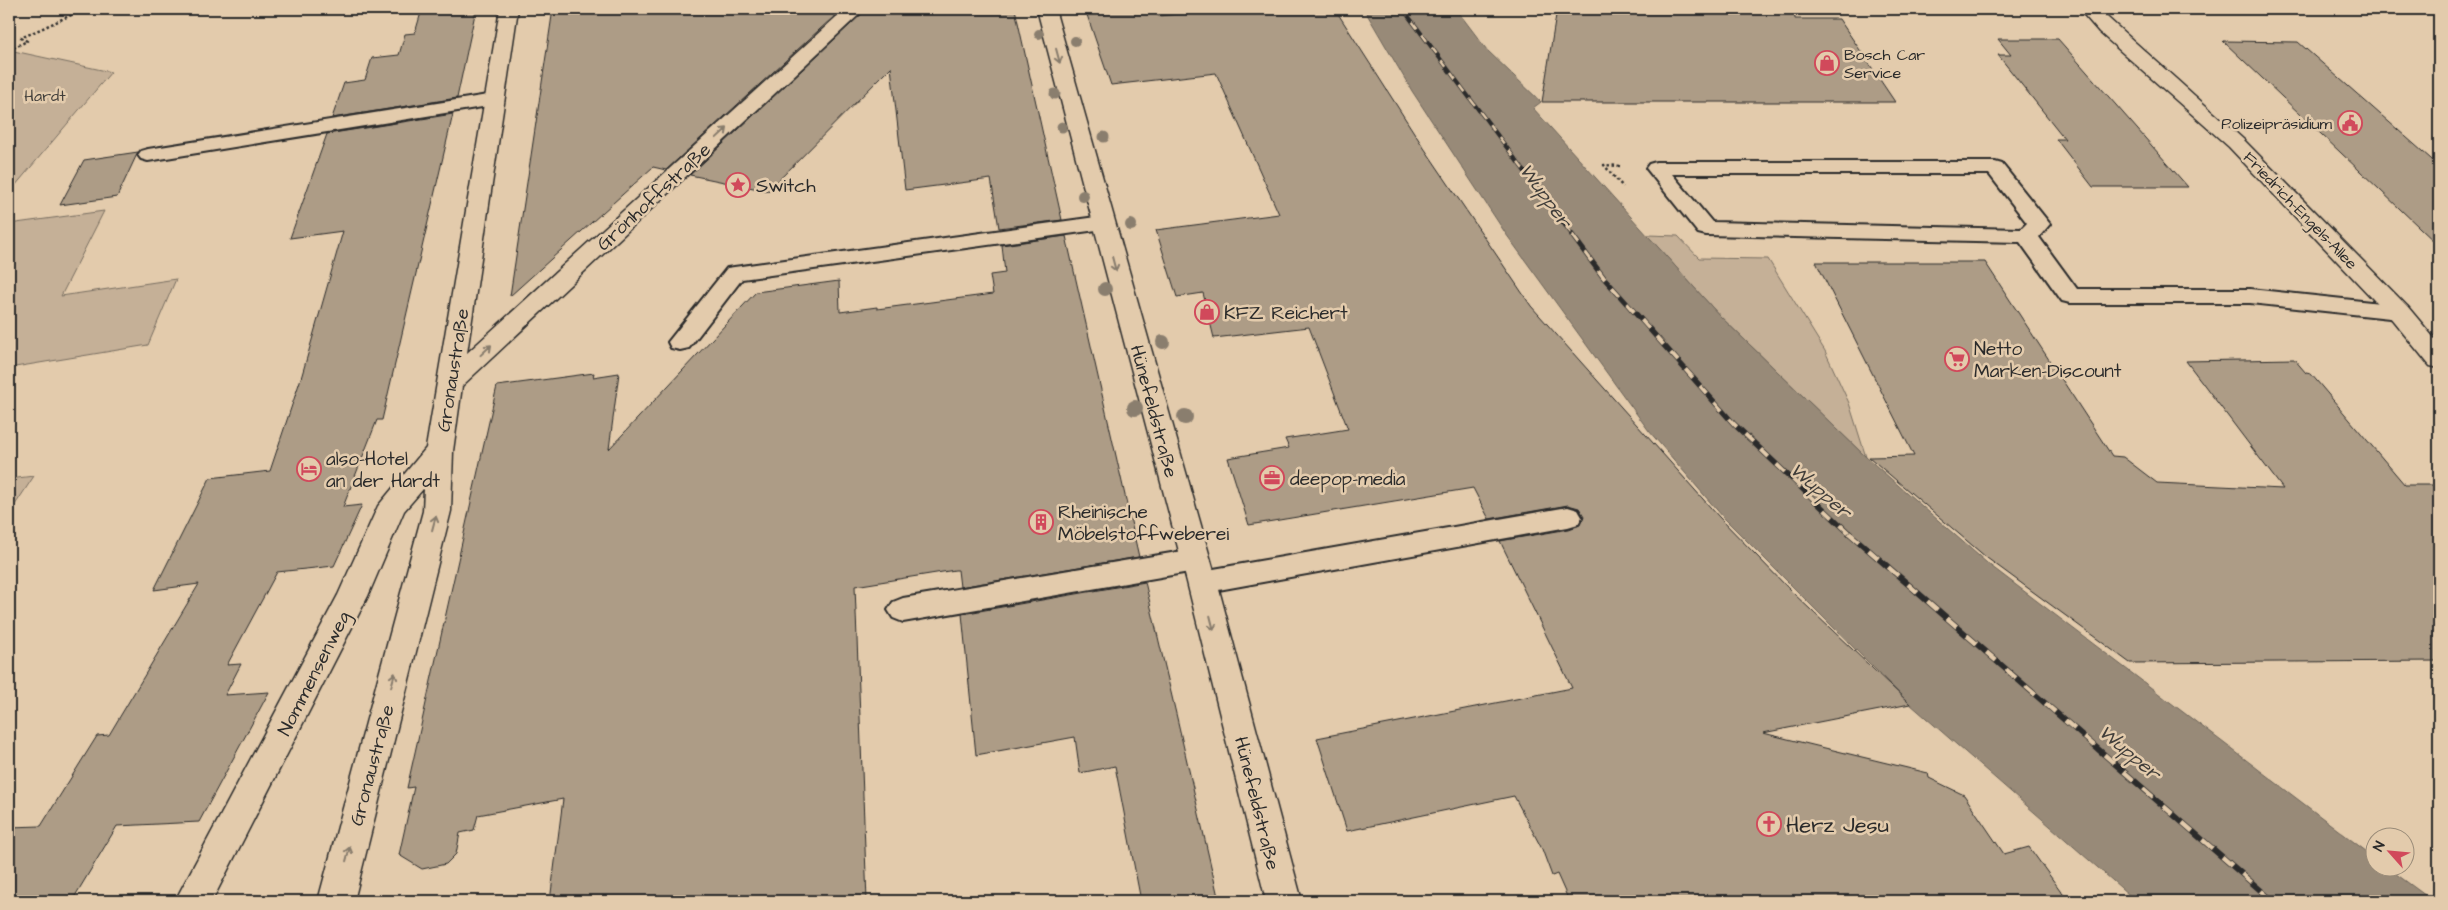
<svg xmlns="http://www.w3.org/2000/svg" width="2448" height="910" viewBox="0 0 2448 910" font-family="'Architects Daughter',sans-serif">
  <style>
    .green { fill: #c5b097; stroke: #786e61 }
    .water { fill: #988a78; stroke: #6c6459 }
    .building { fill: #ad9c86; stroke: #2b2b2b }
    .lines { fill: none; stroke-linecap: round; stroke-linejoin: round }
    .lane-casing { stroke: #2b2b2b; stroke-width: 4 }
    .street-casing { stroke: #2b2b2b; stroke-width: 3 }
    .secondary-casing { stroke: #2b2b2b; stroke-width: 3 }
    .primary-casing { stroke: #2b2b2b; stroke-width: 3 }
    .path { stroke: #2b2b2b; stroke-width: 2.5; stroke-dasharray: 2.5 2.5; stroke-linecap: butt }
    .lane { fill: #e3cbac; fill-rule: evenodd }
    .street { fill: #e3cbac; fill-rule: evenodd }
    .secondary { fill: #e3cbac; fill-rule: evenodd }
    .primary { fill: #e3cbac; fill-rule: evenodd }
    .rail-far2-casing { stroke: #2b2b2b; stroke-width: 4 }
    .rail-far1-casing { stroke: #2b2b2b; stroke-width: 5.5 }
    .rail-casing { stroke: #2b2b2b; stroke-width: 6 }
    .rail-far2 { stroke: #e3cbac; stroke-width: 2.5; stroke-dasharray: 8; stroke-linecap: butt }
    .rail-far1 { stroke: #e3cbac; stroke-width: 4; stroke-dasharray: 11; stroke-linecap: butt }
    .rail { stroke: #e3cbac; stroke-width: 4.5; stroke-dasharray: 13; stroke-linecap: butt }
    .tree { fill: #8a7e6e }
    .oneway { stroke: #877b6c }
    .labels { text-anchor: middle; stroke-width: 5; stroke-linejoin: round; paint-order: stroke }
    .far-poi-label { font-size: 16px; fill: #2b2b2b; stroke: #e3cbac; text-anchor: start }
    .far-park-label { font-size: 16px; fill: #423f3b; stroke: #e3cbac }
    .far-street-label { font-size: 16px; fill: #2b2b2b; stroke: #e3cbac }
    .poi-label { font-size: 19px; fill: #2b2b2b; stroke: #e3cbac; text-anchor: start }
    .street-label { font-size: 19px; fill: #2b2b2b; stroke: #e3cbac }
    .water-label { font-size: 20px; font-style: italic; fill: #413e3a; stroke: #e3cbac }
    .near-poi-label { font-size: 22px; fill: #2b2b2b; stroke: #e3cbac; text-anchor: start }
  </style>
  <rect width="100%" height="100%" fill="#e3cbac"/>
  <filter id="ink" filterUnits="userSpaceOnUse"><feTurbulence type="fractalNoise" baseFrequency=".02" numOctaves="2"/><feDisplacementMap in="SourceGraphic" scale="10" xChannelSelector="R" yChannelSelector="G"/><feConvolveMatrix kernelMatrix="1 2 1 2 8 2 1 2 1" color-interpolation-filters="sRGB"/></filter>
  <g filter="url(#ink)">
    <g class="green">
      <path d="M9,50L111,72L9,193Z"/>
      <path d="M104,211L61,296L176,279L148,345L9,368V224Z"/>
      <path d="M1647,235L1678,236L1699,258L1768,259L1825,351L1849,403L1866,457L1720,316Z"/>
      <path d="M34,476L9,514V479Z"/>
    </g>
    <path class="water" d="M1364,9H1456L1487,50L1541,102L1533,108L1720,316L1866,457L1987,563L2375,858L2376,868H2388L2433,901H2136L1910,704L1723,517L1649,431L1506,234L1412,91Z"/>
    <g class="building">
      <path d="M422,9H476L457,98L332,118L344,83L365,80L372,58L399,55L405,34L415,33Z"/>
      <path d="M553,9H842L666,170L653,167L510,296Z"/>
      <path d="M867,9H1015L1062,220L999,228L991,179L905,190L891,67L768,191L690,175Z"/>
      <path d="M1085,9H1155L1158,16L1231,9H1335L1422,145L1531,306L1719,517L1792,592L1910,704L1763,733L1928,773L1929,778L1964,795L2004,854L2029,847L2068,901H1569L1557,874L1552,876L1542,849L1514,796L1347,831L1317,738L1572,688L1500,541L1569,529L1580,525L1584,516L1579,508L1568,505L1489,519L1473,488L1249,525L1228,458L1289,448L1285,439L1348,429L1309,327L1214,338L1203,293L1177,297L1156,230L1279,214L1216,73L1111,85Z"/>
      <path d="M1557,9H1794L1795,19H1839L1895,102H1542Z"/>
      <path d="M1998,39H2058L2188,187H2093L2056,139H2065L1998,55H2011Z"/>
      <path d="M2223,41L2298,42L2439,166V246Z"/>
      <path d="M453,114L382,420H377L343,507L362,505L334,566L277,572L227,665L241,664L225,695L269,692L199,822L117,826L72,901H9V827L41,826L97,736L109,735L199,584L154,590L210,478L270,471L302,375L343,231L290,238L327,134Z"/>
      <path d="M138,152L117,197L60,205L84,160Z"/>
      <path d="M1066,236L1139,557L960,587L958,570H955L855,586L867,901H550L563,799L478,815L474,830L460,833L456,854L446,864L422,869L399,855L414,787L407,788L497,386L594,373L593,377L619,373L609,449L756,292L839,281L840,312L877,307V309L993,294L990,275L1005,273L1002,245Z"/>
      <path d="M1816,262H1985L2112,456L2123,457L2157,483L2283,489L2186,361L2294,359L2306,373L2311,374L2405,485H2439V661L2130,663L1987,558L1869,457L1914,456Z"/>
      <path d="M1145,582L1177,718L1219,901H1141L1115,766L1080,773L1075,737L976,755L962,614Z"/>
    </g>
    <g class="lines">
      <defs>
        <g id="lane">
          <path d="M494,94L501,96L504,100L501,104L148,161L141,159L138,155L141,151L148,149Z"/>
          <path d="M1656,162H1995L2002,164L2050,224L2039,237L2077,289H2250L2399,305L2407,307L2411,312L2407,317L2399,319L2250,303H2070L2062,301L2020,242L1706,235L1698,233L1646,168L1649,164ZM1672,174H1989L2027,223L2021,229L1712,222Z"/>
          <path d="M1103,216L1111,218L1114,223L1111,228L742,279L689,348L680,350L671,348L668,342L727,268Z"/>
          <path d="M1568,507L1578,510L1582,517L1578,524L1568,527L1202,593L1192,590L1188,582L1192,574L1202,571Z"/>
          <path d="M1195,549L1205,552L1209,560L1205,568L1195,571L903,622L893,618L888,610L893,602L903,598Z"/>
        </g>
        <path id="street" d="M500,9H518L467,353L845,9H865L462,386L453,451L451,511L354,901H318L423,511L424,488L404,511L368,596L212,901H175L338,595L378,506L426,448Z"/>
        <path id="secondary" d="M1037,9H1055L1217,582L1302,901H1266L1187,582Z"/>
        <path id="primary" d="M2079,9H2098L2243,139L2408,307L2439,344V368L2430,366L2390,317L2229,147L2099,32Z"/>
      </defs>
      <use href="#lane" class="lane-casing"/>
      <use href="#street" class="street-casing"/>
      <use href="#secondary" class="secondary-casing"/>
      <use href="#primary" class="primary-casing"/>
      <g class="path">
        <path d="M9,50L27,41L21,38L82,10L89,12L96,9"/>
        <path d="M1620,166L1604,165L1623,187"/>
      </g>
      <use href="#lane" class="lane"/>
      <use href="#street" class="street"/>
      <use href="#secondary" class="secondary"/>
      <use href="#primary" class="primary"/>
      <defs>
        <path id="rail-far2" d="M1403,9L1573,236"/>
        <path id="rail-far1" d="M1572,235L1604,278L1734,424L1850,534"/>
        <path id="rail" d="M1849,533L2273,901"/>
      </defs>
      <use href="#rail-far2" class="rail-far2-casing"/>
      <use href="#rail-far1" class="rail-far1-casing"/>
      <use href="#rail" class="rail-casing"/>
      <use href="#rail-far2" class="rail-far2"/>
      <use href="#rail-far1" class="rail-far1"/>
      <use href="#rail" class="rail"/>
    </g>
    <g class="tree">
      <circle cx="1039" cy="34" r="5"/>
      <circle cx="1075" cy="41" r="5"/>
      <circle cx="1055" cy="94" r="5.5"/>
      <circle cx="1062" cy="127" r="5.5"/>
      <circle cx="1104" cy="137" r="5.5"/>
      <circle cx="1083" cy="196" r="6"/>
      <circle cx="1131" cy="225" r="6"/>
      <circle cx="1105" cy="289" r="7"/>
      <circle cx="1163" cy="342" r="7"/>
      <circle cx="1135" cy="408" r="8"/>
      <circle cx="1185" cy="417" r="8"/>
    </g>
    <defs><path id="oneway-shaft" d="M-6 0H5M1.5-3L5.5 0L1.5 3" fill="none" stroke-width="1.6" stroke-linecap="round" stroke-linejoin="round" transform="scale(1.25)"/></defs>
    <g class="oneway">
      <use href="#oneway-shaft" transform="translate(1058 56) rotate(75)"/>
      <use href="#oneway-shaft" transform="translate(722 133) rotate(-43)"/>
      <use href="#oneway-shaft" transform="translate(1114 264) rotate(75)"/>
      <use href="#oneway-shaft" transform="translate(486 350) rotate(-43)"/>
      <use href="#oneway-shaft" transform="translate(434 523) rotate(-75)"/>
      <use href="#oneway-shaft" transform="translate(1212 623) rotate(76)"/>
      <use href="#oneway-shaft" transform="translate(393 680) rotate(-75)"/>
      <use href="#oneway-shaft" transform="translate(348 854) rotate(-75)"/>
    </g>
  </g>
  <defs>
    <symbol id="shop-ring" viewBox="-11 -11 22 22"><circle r="9.5" fill="#e3cbac" stroke="#d1495b" stroke-width="1.5"/><path d="M-5-2.5h2.3a2.7 3.5 0 0 1 5.4 0H5L5.5 6h-11ZM-1.5-2.5h3a1.5 2.3 0 0 0-3 0Z" fill="#d1495b"/></symbol>
    <symbol id="civic-ring" viewBox="-11 -11 22 22"><circle r="9.5" fill="#e3cbac" stroke="#d1495b" stroke-width="1.5"/><path d="M-.6-6.5H3V-4.5H.6V-3L4-1V1h2V6H-6V1h2V-1L-.6-3ZM-1.2 2.5V6h2.4V2.5Z" fill="#d1495b"/></symbol>
    <symbol id="sight-ring" viewBox="-11 -11 22 22"><circle r="9.5" fill="#e3cbac" stroke="#d1495b" stroke-width="1.5"/><path d="M0-6L1.8-2.2L6-1.7L2.9 1.2L3.7 5.4L0 3.3L-3.7 5.4L-2.9 1.2L-6-1.7L-1.8-2.2Z" fill="#d1495b"/></symbol>
    <symbol id="supermarket-ring" viewBox="-11 -11 22 22"><circle r="9.5" fill="#e3cbac" stroke="#d1495b" stroke-width="1.5"/><path d="M-6-5.5h2.5l.6 2H6L4.5 2H-2.5L-4.4-4H-6ZM-1.5 3.2a1.3 1.3 0 1 0 .1 0ZM3 3.2a1.3 1.3 0 1 0 .1 0Z" fill="#d1495b"/></symbol>
    <symbol id="hotel-ring" viewBox="-11 -11 22 22"><circle r="9.5" fill="#e3cbac" stroke="#d1495b" stroke-width="1.5"/><path d="M-6-4.5h1.5V1H6V5H4.5V3h-9V5H-6ZM-4 0a1.8 1.8 0 1 1 3.6 0ZM.5 0V-2.5h3Q6-2.5 6 0Z" fill="#d1495b"/></symbol>
    <symbol id="office-ring" viewBox="-11 -11 22 22"><circle r="9.5" fill="#e3cbac" stroke="#d1495b" stroke-width="1.5"/><path d="M-6-3h4V-5.5h4V-3h4V5H-6ZM-1-4.5V-3h2v-1.5ZM-6 0V1H6V0Z" fill="#d1495b"/></symbol>
    <symbol id="building-ring" viewBox="-11 -11 22 22"><circle r="9.5" fill="#e3cbac" stroke="#d1495b" stroke-width="1.5"/><path d="M-4-6H4V6H1V3H-1V6H-4ZM-2.5-4.3h1.7v1.8h-1.7ZM.8-4.3h1.7v1.8H.8ZM-2.5-1h1.7V.8h-1.7ZM.8-1h1.7V.8H.8Z" fill="#d1495b"/></symbol>
    <symbol id="church-ring" viewBox="-11 -11 22 22"><circle r="9.5" fill="#e3cbac" stroke="#d1495b" stroke-width="1.5"/><path d="M-1.2-6h2.4v3.5h3.3v2.4h-3.3V6h-2.4V-.1h-3.3v-2.4h3.3Z" fill="#d1495b"/></symbol>
  </defs>
  <g fill-rule="evenodd">
    <use href="#shop-ring" x="1813" y="49" width="28" height="28"/>
    <use href="#civic-ring" x="2336" y="109" width="28" height="28"/>
    <use href="#sight-ring" x="724" y="171" width="28" height="28"/>
    <use href="#shop-ring" x="1193" y="298" width="28" height="28"/>
    <use href="#supermarket-ring" x="1943" y="345" width="28" height="28"/>
    <use href="#hotel-ring" x="295" y="455" width="28" height="28"/>
    <use href="#office-ring" x="1258" y="464" width="28" height="28"/>
    <use href="#building-ring" x="1027" y="508" width="28" height="28"/>
    <use href="#church-ring" x="1755" y="810" width="28" height="28"/>
  </g>
  <g class="labels">
    <g class="far-poi-label">
      <text x="1844" y="60">Bosch Car<tspan x="1844" dy="18">Service</tspan></text>
      <text x="2332" y="129" text-anchor="end">Polizeipräsidium</text>
    </g>
    <g class="far-park-label">
      <text x="45" y="101">Hardt</text>
    </g>
    <g class="far-street-label">
      <text transform="translate(2301 210) rotate(46)" y="6">Friedrich-Engels-Allee</text>
    </g>
    <g class="poi-label">
      <text x="756" y="192">Switch</text>
      <text x="1224" y="319">KFZ Reichert</text>
      <text x="1974" y="355">Netto<tspan x="1974" dy="22">Marken-Discount</tspan></text>
      <text x="326" y="465">also-Hotel<tspan x="326" dy="22">an der Hardt</tspan></text>
      <text x="1290" y="485">deepop-media</text>
      <text x="1058" y="518">Rheinische<tspan x="1058" dy="22">Möbelstoffweberei</tspan></text>
    </g>
    <g class="street-label">
      <text transform="translate(653 196) rotate(-43)" y="7">Grönhoffstraße</text>
      <text transform="translate(452 370) rotate(-81)" y="7">Gronaustraße</text>
      <text transform="translate(1155 411) rotate(75)" y="7">Hünefeldstraße</text>
      <text transform="translate(313 673) rotate(-63)" y="7">Nommensenweg</text>
      <text transform="translate(371 765) rotate(-75)" y="7">Gronaustraße</text>
      <text transform="translate(1258 803) rotate(76)" y="7">Hünefeldstraße</text>
    </g>
    <g class="water-label">
      <text transform="translate(1546 195) rotate(54)" y="7">Wupper</text>
      <text transform="translate(1821 490) rotate(41)" y="7">Wupper</text>
      <text transform="translate(2130 752) rotate(40)" y="7">Wupper</text>
    </g>
    <g class="near-poi-label">
      <text x="1786" y="832">Herz Jesu</text>
    </g>
  </g>
  <rect width="2448" height="910" fill="none" stroke="#e3cbac" stroke-width="30"/>
  <rect x="15" y="15" width="2418" height="880" fill="none" stroke="#2b2b2b" stroke-width="2" filter="url(#ink)"/>
  <g transform="translate(2390 852) rotate(297)"><circle r="24" fill="#e3cbac" stroke="#998b78"/>
  <path d="M0-4L9 19L0 12L-9 19Z" fill="#d1495b"/>
  <text y="-8" font-size="14" font-weight="bold" text-anchor="middle" fill="#2b2b2b">N</text>
  </g>
</svg>
